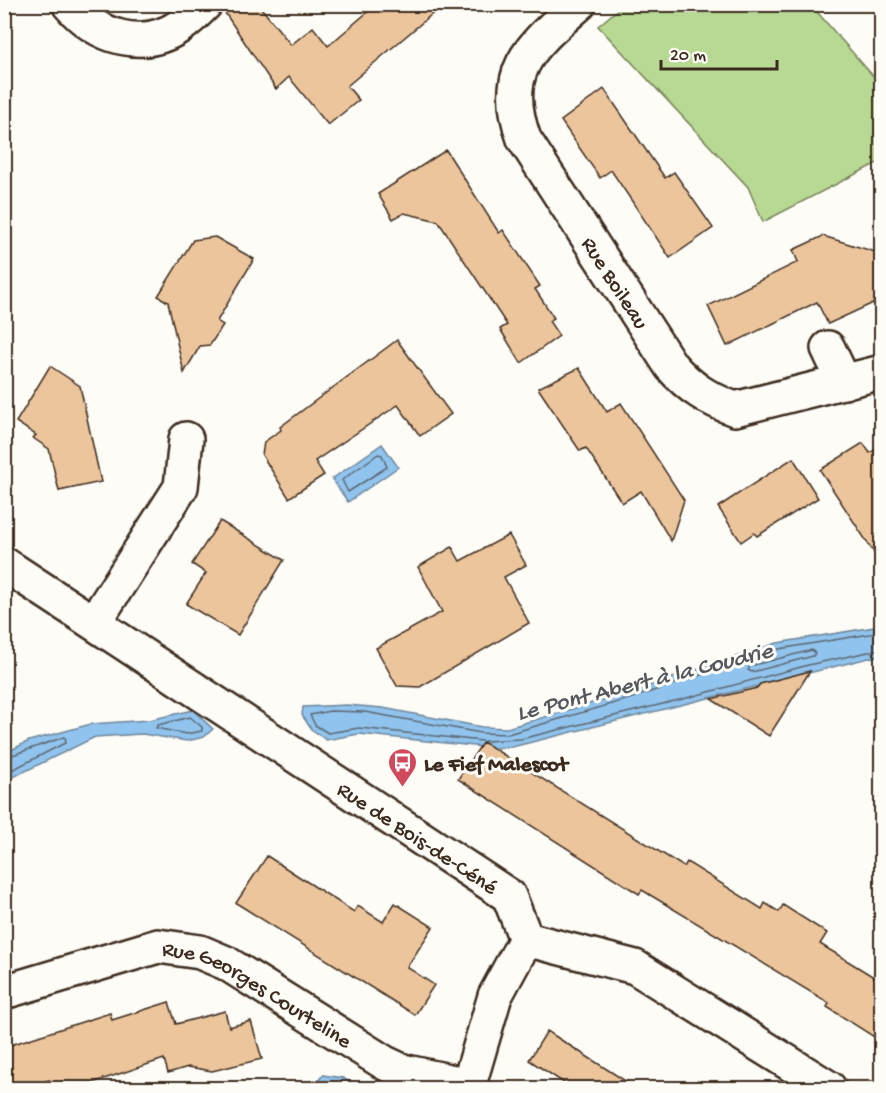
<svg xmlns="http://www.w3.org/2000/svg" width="886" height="1093" viewBox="0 0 886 1093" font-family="'Gochi Hand',sans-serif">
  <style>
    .green { fill: #b7d993; stroke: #798258; stroke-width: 1.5 }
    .water { fill: #90c3ed; stroke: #6e869a; stroke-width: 1.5 }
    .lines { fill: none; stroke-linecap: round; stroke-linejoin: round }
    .shore { stroke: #5d6771; stroke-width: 1.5 }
    .building { fill: #ecc59c; stroke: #3b2a1e; stroke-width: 1.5 }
    .minor-casing { stroke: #3b2a1e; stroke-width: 38 }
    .minor { stroke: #fdfcf7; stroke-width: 33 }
    .labels { text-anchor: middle; stroke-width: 6; stroke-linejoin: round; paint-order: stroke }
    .street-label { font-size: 22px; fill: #3b2a1e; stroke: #fdfcf7 }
    .poi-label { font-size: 22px; font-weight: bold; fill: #3b2a1e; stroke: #fdfcf7; text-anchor: start }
    .water-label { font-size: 24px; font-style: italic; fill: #54585c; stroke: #fdfcf7 }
  </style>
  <rect width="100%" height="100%" fill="#fdfcf7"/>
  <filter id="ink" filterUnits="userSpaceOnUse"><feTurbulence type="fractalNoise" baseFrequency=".0167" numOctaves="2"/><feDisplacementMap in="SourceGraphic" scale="12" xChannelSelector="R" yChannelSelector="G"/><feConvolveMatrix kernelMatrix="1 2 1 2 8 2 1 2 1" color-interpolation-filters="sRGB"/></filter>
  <g filter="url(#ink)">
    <path class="green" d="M623,5H811L881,85V161L763,222L748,187L598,26Z"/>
    <g class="water">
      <path d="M382,444L398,467L348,502L332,479Z"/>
      <path d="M881,626V655L512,747L493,748L359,734L326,740L311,729L302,715L303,707L347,705L383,708L482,727L507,728L630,692L777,643Z"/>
      <path d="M193,710L213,729L204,737L187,741L142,734L95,737L5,781V753L29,741L91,724L149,720Z"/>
      <path d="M323,1075L343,1078L360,1088H311Z"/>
    </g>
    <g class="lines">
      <g class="shore">
        <path d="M378,454L382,455L387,467L348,492L342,480Z"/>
        <path d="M812,650L815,653L813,656L752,672L748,670L750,666Z"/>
        <path d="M190,717L202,727V731L186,734L156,728L158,725Z"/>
        <path d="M482,741L359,728L328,733L315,725L310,715L330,711L365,712L481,733L508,734L632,698L779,649L882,632"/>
        <path d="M484,741L521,739L683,699L808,665L882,649"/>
        <path d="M4,758L64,737L66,739L65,743L4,774"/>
      </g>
    </g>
    <g class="building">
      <path d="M223,4H258L291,45L313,27L328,46L377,4H444L347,86L359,100L328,125L289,77L276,89L223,10Z"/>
      <path d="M604,89L665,178L674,172L713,228L670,258L611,170L600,178L561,121Z"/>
      <path d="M446,150L499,233L503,230L540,286L535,289L554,318L549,321L559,336L521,363L500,329L507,325L438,221L404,213L393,219L378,194Z"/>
      <path d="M823,236L882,254V299L828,324L817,302L727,346L708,306L798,262L793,250Z"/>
      <path d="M215,237L254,259L217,321L223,325L210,345L200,346L184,373L168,302L158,296L193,240Z"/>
      <path d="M397,340L451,414L420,436L398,405L315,461L324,475L289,498L262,455L264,442L281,430L280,427Z"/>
      <path d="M50,366L80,386L101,482L59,491L49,449L33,438L36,435L16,422Z"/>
      <path d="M579,368L607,412L621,403L684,500L671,541L641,491L622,503L586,448L580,451L538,388Z"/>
      <path d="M863,443L870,453L882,445V565L820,470Z"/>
      <path d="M793,458L818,498L757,536L754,533L741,542L718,507Z"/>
      <path d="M220,521L284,560L238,635L186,604L206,573L192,564Z"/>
      <path d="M509,535L526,565L504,577L529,623L420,687L397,686L376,648L442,612L418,567L452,547L460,561Z"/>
      <path d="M810,671L769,736L711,699L757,688L760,684Z"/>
      <path d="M483,742L684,867L687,862L762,909L765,903L779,912L783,905L827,933L820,944L882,982V1042L827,1007L829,1003L642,890L639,894L458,779Z"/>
      <path d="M267,856L354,912L358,906L383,922L395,903L433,927L407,967L434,985L415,1015L236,903Z"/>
      <path d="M169,1002L176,1024L225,1011L229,1027L251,1021L262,1059L212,1071L188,1067L168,1073L164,1059L74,1089H51L49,1080L21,1089H4V1047L110,1013L112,1020Z"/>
      <path d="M547,1031L638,1089H573L529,1060Z"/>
    </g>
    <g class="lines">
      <defs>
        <g id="minor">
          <path d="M69,4C97,37 142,52 180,26C189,20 197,12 205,4"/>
          <path id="s1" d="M579,4C530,47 500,70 524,139L671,366C690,388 708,399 735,409L882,372"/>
          <path d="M828,348L844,382"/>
          <path id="s2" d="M4,564L509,896L526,939L635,967L829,1088"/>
          <path d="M95,621L181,487L186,439"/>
          <path id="s3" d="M4,992L158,946L200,952L226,963L385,1063L402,1071L468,1085"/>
          <path d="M468,1088L495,996L526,939"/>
        </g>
      </defs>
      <use href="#minor" class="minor-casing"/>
      <use href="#minor" class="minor"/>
    </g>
  </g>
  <defs>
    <symbol id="bus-pin" viewBox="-11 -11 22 30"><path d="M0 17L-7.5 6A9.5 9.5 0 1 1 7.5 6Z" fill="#d1495b" stroke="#fdfcf7"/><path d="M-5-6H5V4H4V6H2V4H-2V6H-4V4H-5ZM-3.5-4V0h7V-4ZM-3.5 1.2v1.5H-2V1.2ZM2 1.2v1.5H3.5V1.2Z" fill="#fff"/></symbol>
  </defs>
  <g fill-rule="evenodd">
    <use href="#bus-pin" x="386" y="746" width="33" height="45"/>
  </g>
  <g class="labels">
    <g class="street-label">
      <text dy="8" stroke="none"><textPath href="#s1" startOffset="330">Rue Boileau</textPath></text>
      <text dy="8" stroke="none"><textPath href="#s2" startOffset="496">Rue de Bois-de-Céné</textPath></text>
      <text dy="8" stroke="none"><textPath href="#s3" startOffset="272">Rue Georges Courteline</textPath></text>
    </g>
    <g class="poi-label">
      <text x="424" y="770">Le Fief Malescot</text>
    </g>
    <g class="water-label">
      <text transform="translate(644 680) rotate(-14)" y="8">Le Pont Abert à la Coudrie</text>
    </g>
  </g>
  <rect width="886" height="1093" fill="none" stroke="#fdfcf7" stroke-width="24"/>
  <rect x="12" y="12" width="862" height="1069" fill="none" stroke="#3b2a1e" stroke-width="2" filter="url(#ink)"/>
  <path d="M661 60v9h116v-9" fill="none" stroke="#3b2a1e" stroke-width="3"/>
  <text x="670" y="60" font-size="18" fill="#3b2a1e" stroke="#fdfcf7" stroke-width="4.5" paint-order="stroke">20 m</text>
</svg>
